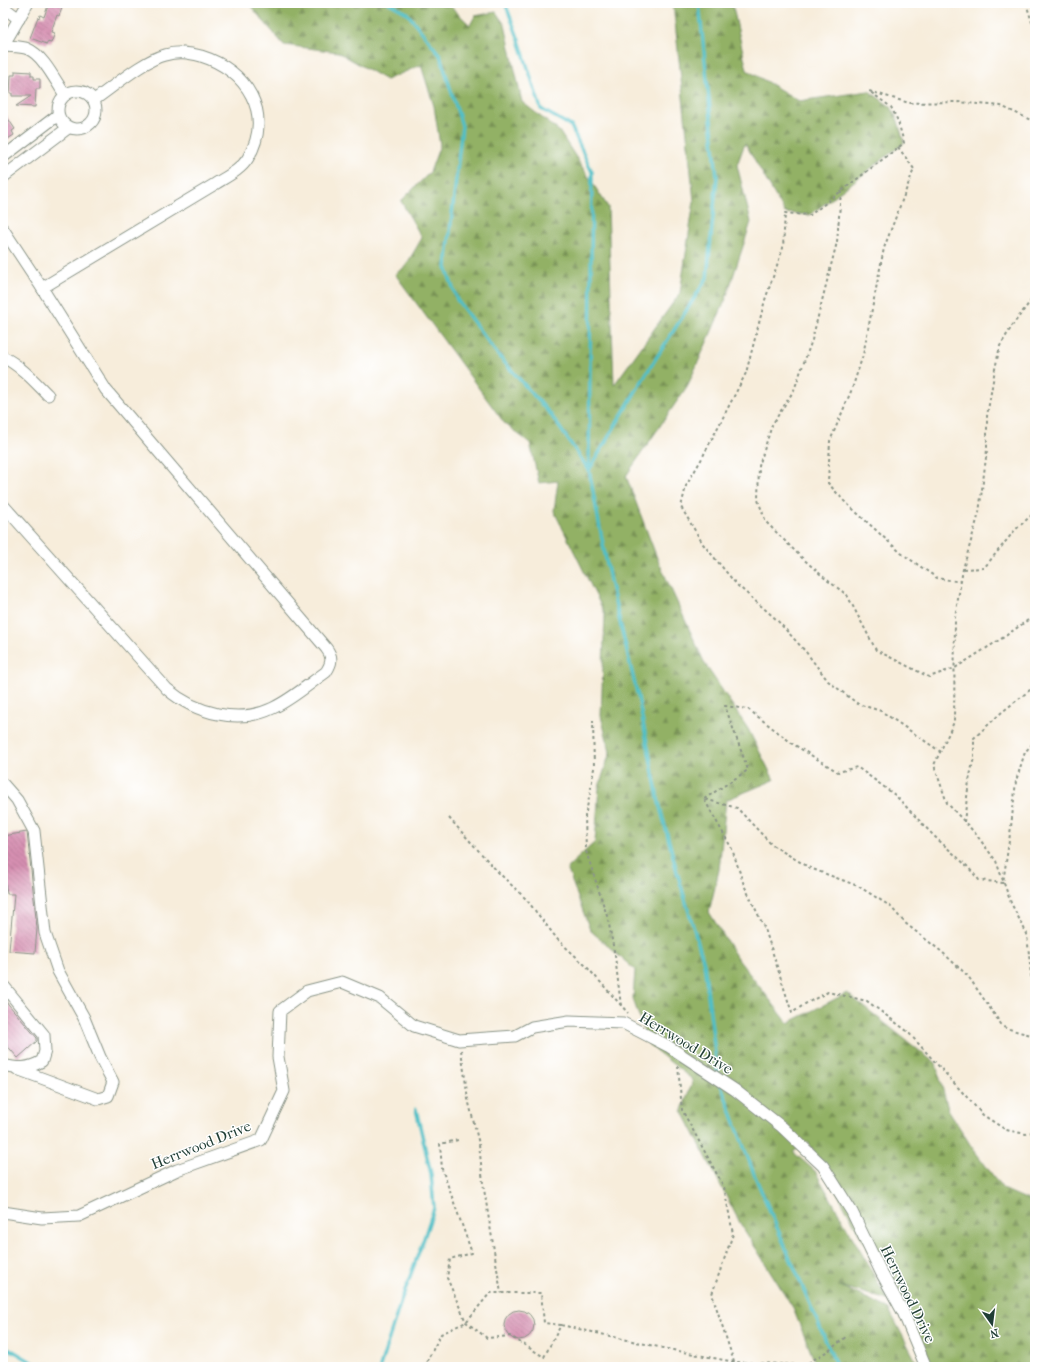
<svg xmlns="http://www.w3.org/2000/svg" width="1038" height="1370" viewBox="0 0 1038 1370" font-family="'IM FELL French Canon',serif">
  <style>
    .forest { fill: url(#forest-firs); stroke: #58774c }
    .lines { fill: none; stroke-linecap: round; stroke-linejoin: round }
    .stream { stroke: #51bfc6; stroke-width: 3.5 }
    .building { fill: url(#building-back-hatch) }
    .street-casing { stroke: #8b9588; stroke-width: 13 }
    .path { stroke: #8b9588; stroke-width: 2; stroke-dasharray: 3 3; stroke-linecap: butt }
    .street { stroke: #fff; stroke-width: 11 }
    .labels { text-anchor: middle; stroke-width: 3; stroke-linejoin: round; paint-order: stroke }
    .street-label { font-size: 15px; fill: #1f3d34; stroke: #fff }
  </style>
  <defs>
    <pattern id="forest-firs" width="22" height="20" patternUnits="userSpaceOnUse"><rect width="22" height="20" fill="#92b165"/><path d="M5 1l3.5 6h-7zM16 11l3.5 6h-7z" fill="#779154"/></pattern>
    <pattern id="building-back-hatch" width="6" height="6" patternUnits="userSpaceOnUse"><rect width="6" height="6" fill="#d68fb1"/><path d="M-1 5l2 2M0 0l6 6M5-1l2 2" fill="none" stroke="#ad7691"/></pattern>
  </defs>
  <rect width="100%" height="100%" fill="#fff"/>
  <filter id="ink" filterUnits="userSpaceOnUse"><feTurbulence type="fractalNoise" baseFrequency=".025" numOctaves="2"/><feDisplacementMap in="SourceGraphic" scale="8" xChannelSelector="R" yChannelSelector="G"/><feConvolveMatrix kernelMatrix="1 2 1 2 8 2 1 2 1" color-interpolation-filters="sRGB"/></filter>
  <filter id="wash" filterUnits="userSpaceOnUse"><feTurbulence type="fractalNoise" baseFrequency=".012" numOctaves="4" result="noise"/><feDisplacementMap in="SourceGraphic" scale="16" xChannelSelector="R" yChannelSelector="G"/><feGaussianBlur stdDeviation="0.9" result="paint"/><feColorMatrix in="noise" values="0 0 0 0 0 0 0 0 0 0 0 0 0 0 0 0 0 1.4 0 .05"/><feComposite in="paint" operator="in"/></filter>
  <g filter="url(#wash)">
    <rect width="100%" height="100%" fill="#f7eddb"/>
    <path class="forest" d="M248,3H447L470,25L475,16L496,12L505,25L522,102L559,131L608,207L614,385L680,293L694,201L673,3H732L747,70L799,101L869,91L891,107L898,121L904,143L810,215L785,213L745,143L737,165L751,222L725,301L688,385L626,476L657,558L705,664L748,729L774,780L726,800L719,870L709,912L737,958L788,1023L847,993L936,1064L948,1109L971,1146L1003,1189L1035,1203V1367H931L823,1166L808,1142L793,1152L815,1171L888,1300L840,1286L888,1308L919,1367H817L792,1306L740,1223L682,1110L693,1080L649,1045L633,999L635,970L590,930L567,868L595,842L599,787L610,752L601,716L605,614L554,511L558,481L539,483L530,443L505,424L395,274L405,267L422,238L401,201L430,172L440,145L434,106L421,65L386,80L338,52L284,45Z"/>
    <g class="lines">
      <g class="stream">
        <path d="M389,3L407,13L440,55L462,126L446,267L457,300L498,355L551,415L589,470"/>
        <path d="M505,3L519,40L541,109L571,126L592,172L589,469"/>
        <path d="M699,3L717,177L707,278L646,374L589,470L610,581L638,697L659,803L677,872L704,963L718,1077"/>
        <path d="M721,1085L754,1174L837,1367"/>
        <path d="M3,1345L30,1361L43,1367"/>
        <path d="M380,1367L400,1304L424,1238L434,1208L431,1174L416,1109"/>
      </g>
    </g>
    <g id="blocks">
      <g class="building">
        <path d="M49,3H64L59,16L57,15L51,32L55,33L51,43L47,42V44L30,38L38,17L39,18L40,15L44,17Z"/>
        <path d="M15,71L31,72V76H34V79H40V89H36L35,107L16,106L31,96H12V93H10L11,75H15Z"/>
        <path d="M3,111L15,129L12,131L14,135L3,142Z"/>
        <path d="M27,832L37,928L35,953L9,951L14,894H7L3,866V836Z"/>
        <path d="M3,998L37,1038V1041L18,1058L3,1041Z"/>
        <circle cx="519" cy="1325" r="15"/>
      </g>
    </g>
  </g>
  <g filter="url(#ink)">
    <use href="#blocks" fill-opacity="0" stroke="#8b9588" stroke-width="1"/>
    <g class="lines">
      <defs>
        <g id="street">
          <path d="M3,7L19,19"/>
          <path d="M3,46C11,47 21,46 28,49C43,55 56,82 65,95"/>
          <path d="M3,46L28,3"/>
          <circle cx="77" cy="110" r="19"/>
          <path d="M3,157L58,115"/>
          <path d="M3,177L68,128"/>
          <path d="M3,229L42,288L106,390L326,648C333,657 332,663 326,672C309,684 292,699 273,708C238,725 195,713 167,689L3,505"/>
          <path d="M42,288L215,184C226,177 241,170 248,158C274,114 247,70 201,56C189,53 178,51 165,55C144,60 113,87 94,100"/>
          <path d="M3,357C21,366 34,381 48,395"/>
          <path d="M3,784L17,800L34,831L45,933L58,971L84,1018L100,1057L113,1082L108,1096L98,1099L17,1069"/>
          <path d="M3,985L44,1035L45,1051L42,1061C28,1069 19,1069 3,1065"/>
          <path d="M3,1212L42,1218L79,1216L177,1170L261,1140L284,1091L278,1057L280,1011L307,991L342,982L380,998L414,1026L459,1040L515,1036L532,1027L569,1021L623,1023L668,1046L735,1090L782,1127L823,1166L852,1212L881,1272L903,1312L926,1367"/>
        </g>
      </defs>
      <use href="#street" class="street-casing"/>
      <g class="path">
        <path d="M1026,3L1035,32"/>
        <path d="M898,147L914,169L884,248L863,355L852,389L830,441L828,483L844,501L901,553L937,578L961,582"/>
        <path d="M841,191L837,242L812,340L794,390L772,425L759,466L758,500L766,522L800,556L827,580L847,595L876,650L929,677L955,668L1004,637L1035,615"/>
        <path d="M1035,295L1012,326L1000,346L995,369L987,416V450L979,513L963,569L955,617L954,722L934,765L947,803L975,833L996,861L1011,903L1027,934L1035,1016"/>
        <path d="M963,569L984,568L1015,530L1035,512"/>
        <path d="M593,720L594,768L590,794L585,816L586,851L608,919L615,956L621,1006"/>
        <path d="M941,752L881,711L858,704L828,681L806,652L776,619L737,585L703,544L681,507L686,486L701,460L746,373L765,300L783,248L785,213L810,215L904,143L898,121L891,107L869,91L909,103L957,102L1001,106L1035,122"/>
        <path d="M704,799L748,770L725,706L748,709L793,744L838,772L857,767L895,795L933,835L967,866L979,880L1003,883L1011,827L1016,781L1025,752L1035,741"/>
        <path d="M449,818L497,871L526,899L558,940L585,965L628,1013"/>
        <path d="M964,822L969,781L974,757V738L1002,712L1035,686"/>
        <path d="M1035,1036L1019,1032L1003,1027L968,976L942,952L905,923L890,906L858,886L810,868L772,845L737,808L704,799L732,849L744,885L765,929L792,1013L805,1004L828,992L867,1001L907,1031L983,1115L1006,1130L1026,1134L1035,1131"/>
        <path d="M461,1050L468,1099L479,1144L483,1183L501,1293"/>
        <path d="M678,1066L682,1110L724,1187L733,1234L712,1294L734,1362"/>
        <path d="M561,1325L663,1348L734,1362L805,1365L831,1349L847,1336"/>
        <path d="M424,1367L441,1334L466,1322L490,1293H541L544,1323L561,1325L544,1357L510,1336L487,1338L466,1322L447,1278L450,1259L472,1253L442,1169L440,1144L458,1140"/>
      </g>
      <use href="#street" class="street"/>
    </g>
  </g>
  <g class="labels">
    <g class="street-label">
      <text transform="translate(686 1043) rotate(31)" y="5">Herrwood Drive</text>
      <text transform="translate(201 1145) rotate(-22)" y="5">Herrwood Drive</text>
      <text transform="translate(908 1294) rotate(64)" y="5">Herrwood Drive</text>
    </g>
  </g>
  <rect width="1038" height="1370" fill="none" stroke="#fff" stroke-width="16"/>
  <g transform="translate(992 1324) rotate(166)" stroke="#ffffff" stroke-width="3" paint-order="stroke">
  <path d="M0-3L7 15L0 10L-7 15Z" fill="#1f3d34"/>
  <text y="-6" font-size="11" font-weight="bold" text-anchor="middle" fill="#1f3d34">N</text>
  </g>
</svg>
